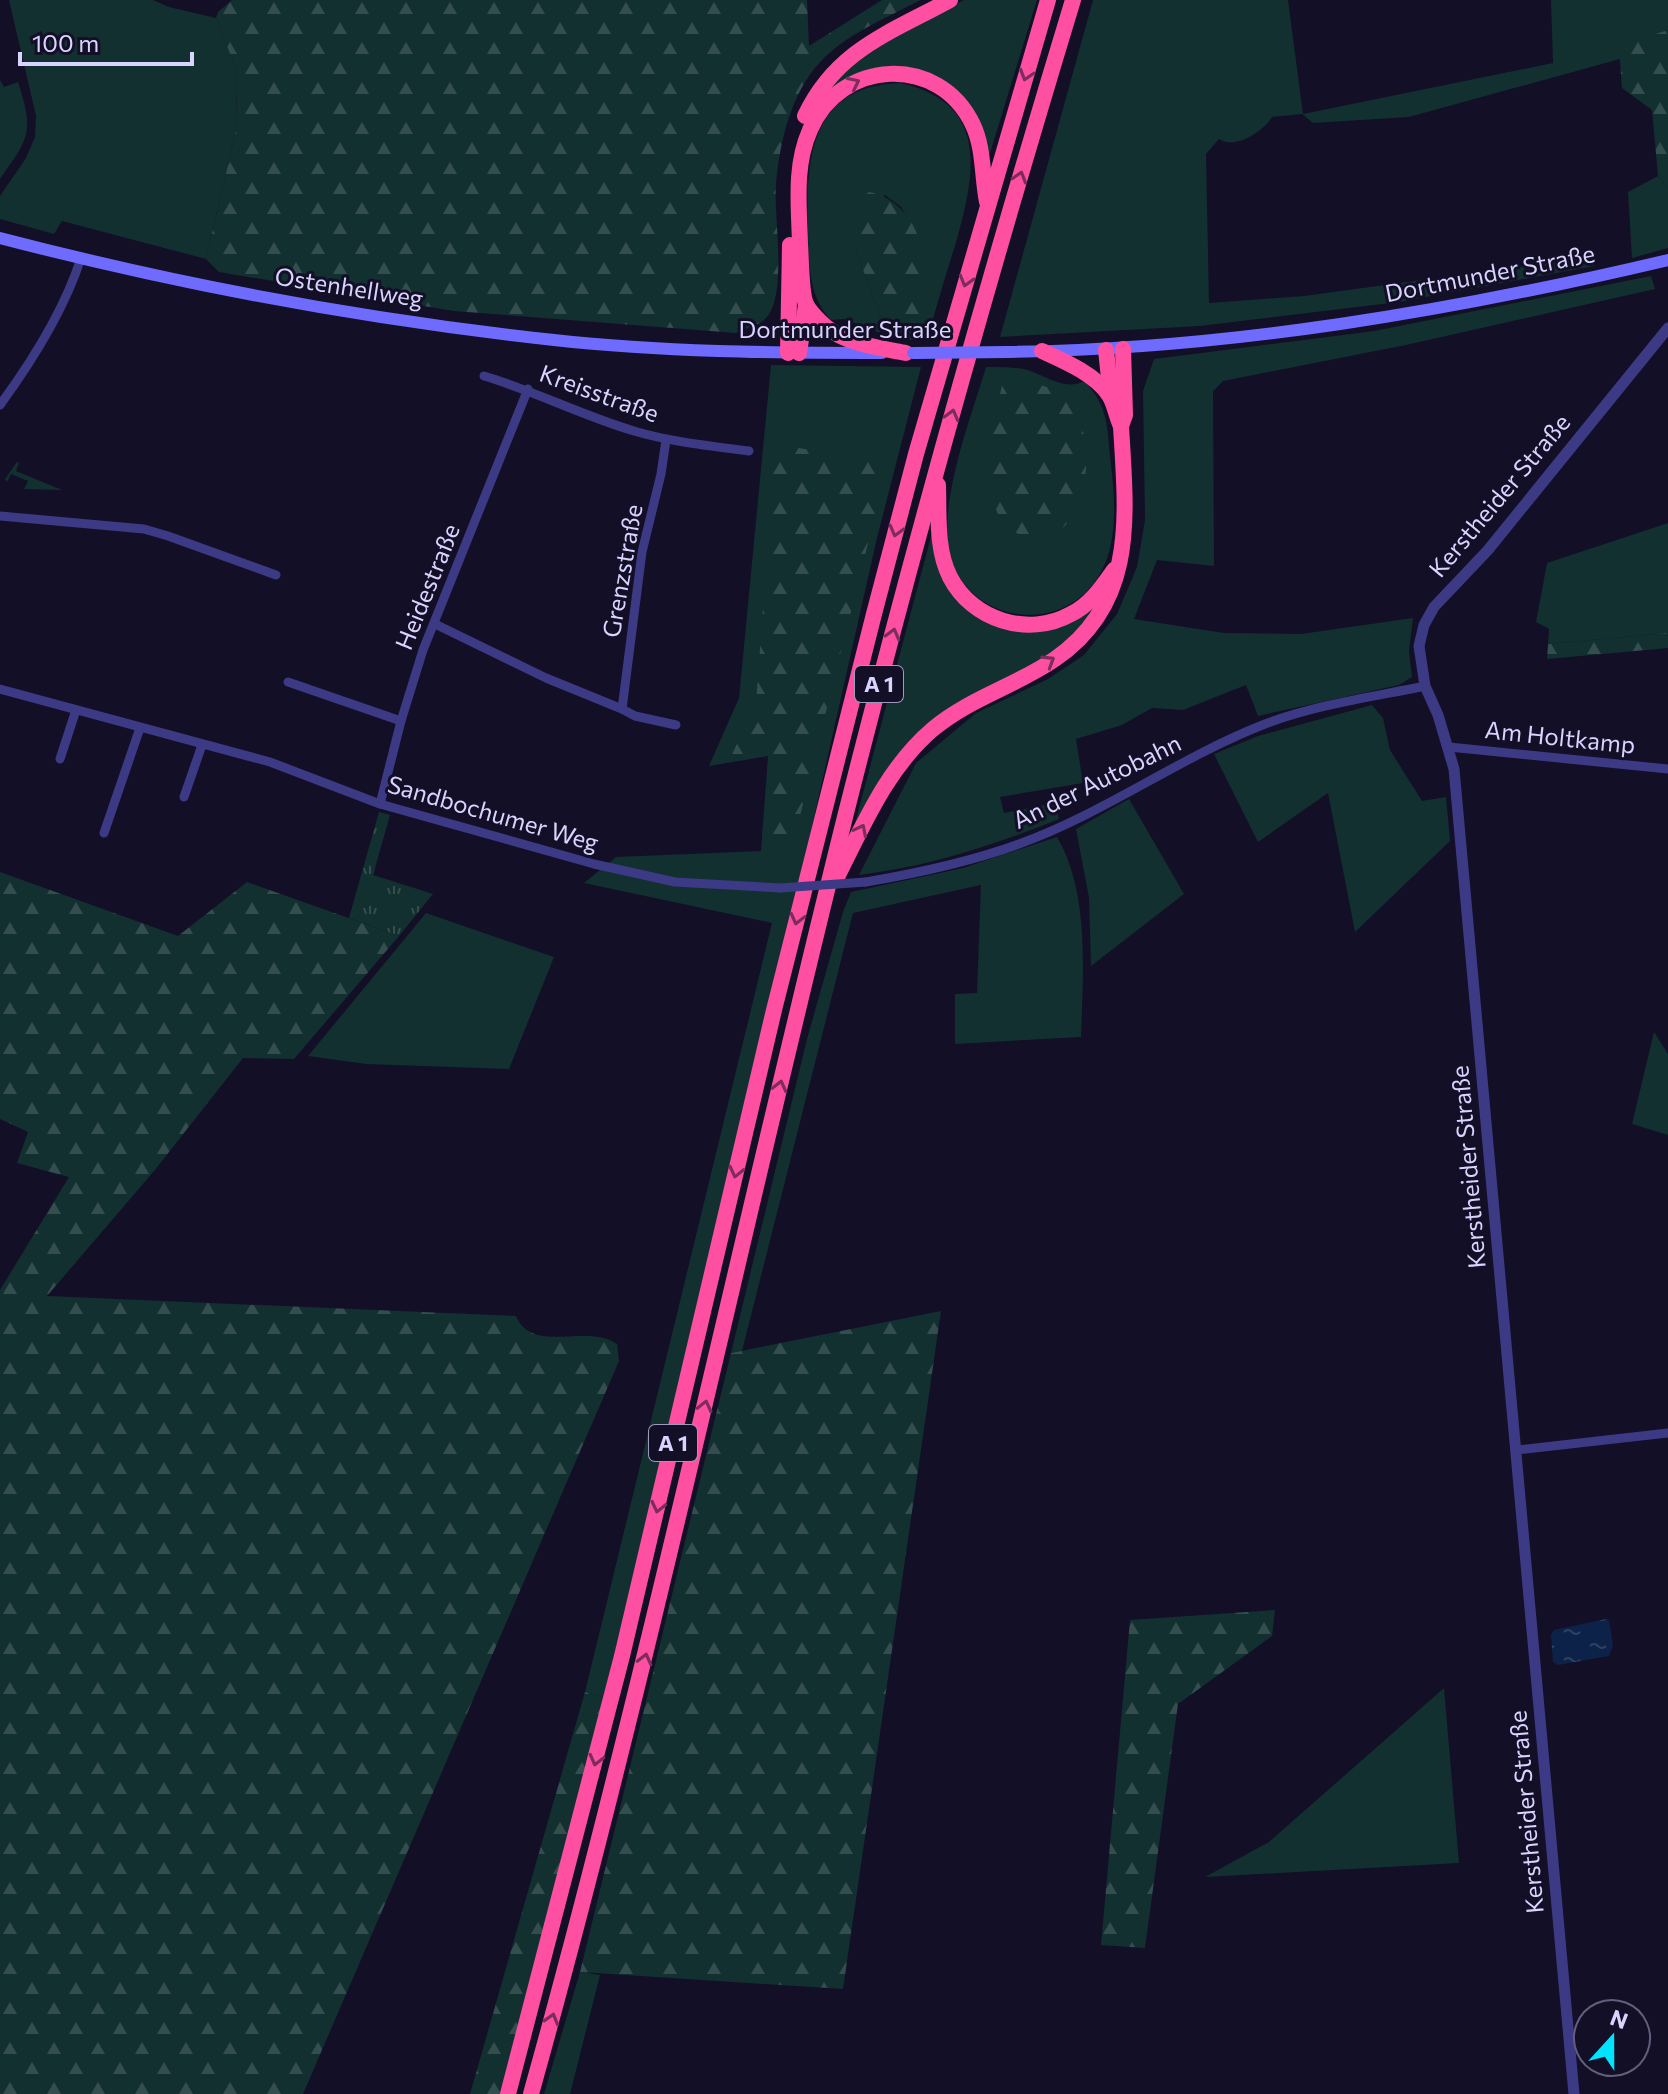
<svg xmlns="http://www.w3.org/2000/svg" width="1668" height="2094" viewBox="0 0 1668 2094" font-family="Commissioner,sans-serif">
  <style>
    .grass { fill: #12302f }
    .forest { fill: url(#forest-firs) }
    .park { fill: url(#park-tufts) }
    .water { fill: url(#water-ripples) }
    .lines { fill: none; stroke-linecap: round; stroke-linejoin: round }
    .minor { stroke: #3d3a85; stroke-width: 9 }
    .tertiary { stroke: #3d3a85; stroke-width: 11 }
    .secondary { stroke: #6f6bff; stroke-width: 12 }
    .motorway { stroke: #ff4fa3; stroke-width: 16 }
    .minor-bridge { stroke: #3d3a85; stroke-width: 9 }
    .secondary-bridge { stroke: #6f6bff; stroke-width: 12 }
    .oneway { stroke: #7d2c5e }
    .labels { text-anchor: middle; stroke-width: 6; stroke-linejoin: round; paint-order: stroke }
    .shield { fill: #130f26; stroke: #9e99be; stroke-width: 2 }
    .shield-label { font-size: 22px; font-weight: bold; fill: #d9d4ff }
    .street-label { font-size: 24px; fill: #d9d4ff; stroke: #130f26 }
  </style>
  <defs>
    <pattern id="forest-firs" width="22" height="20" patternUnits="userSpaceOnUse" patternTransform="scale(2)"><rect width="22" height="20" fill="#12302f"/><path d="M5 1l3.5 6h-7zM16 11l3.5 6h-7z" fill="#344d4e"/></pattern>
    <pattern id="park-tufts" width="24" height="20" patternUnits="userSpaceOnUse" patternTransform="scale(2)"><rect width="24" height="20" fill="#12302f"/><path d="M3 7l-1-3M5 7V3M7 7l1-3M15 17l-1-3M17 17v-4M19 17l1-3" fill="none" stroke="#344d4e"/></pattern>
    <pattern id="water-ripples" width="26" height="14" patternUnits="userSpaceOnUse" patternTransform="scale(2)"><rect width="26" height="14" fill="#0c2248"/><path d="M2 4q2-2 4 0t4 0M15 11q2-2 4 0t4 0" fill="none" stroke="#2f4163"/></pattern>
  </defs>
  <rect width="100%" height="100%" fill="#130f26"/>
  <g class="grass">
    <path d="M9,0H153L169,7L216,18L237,72L236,130L206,259L62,221L54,234L0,219V196L26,158L35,137L36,116Z"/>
    <path d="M964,0H1037L987,163L982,132L911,70L820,99L869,48Z"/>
    <path d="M1093,0H1288L1303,114L1553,63L1551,0H1668V30L1620,45V59L1409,117L1313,123L1302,114L1272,117C1263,132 1235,150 1219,139L1206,154L1209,303L1304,296L1591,257L1594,266L1399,302L1200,326L1000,337Z"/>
    <path d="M0,80L4,87L18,82C34,132 30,137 0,179Z"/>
    <path d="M900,83C993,103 974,178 955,246C945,277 936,308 927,340H911L924,295L913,227L901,207L885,195L854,246L888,336L844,319L831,320C807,295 809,260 808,227C806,155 812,86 900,83Z"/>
    <path d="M1658,176L1668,188V248L1632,258L1628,192Z"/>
    <path d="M1651,276L1655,289L1406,345L1223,381L1213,391L1214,566L1157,560L1134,619L1224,633L1301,634L1413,618L1409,651L1412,677L1399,685L1258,716L1246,685L1183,710L1152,708L1122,725L1076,739L1083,783L1000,797L1004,813L1055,803L1059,819C995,845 928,867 859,875L916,763L976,713L1048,679L1084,655L1117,614L1137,567L1145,520L1143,391L1154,359L1374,331Z"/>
    <path d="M771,365L921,367L877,538L804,862L604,1697L585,1692L772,923L584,883L616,857L761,851L768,756L709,766L739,698Z"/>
    <path d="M986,367C999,367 1012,367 1024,369C1044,374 1064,392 1084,381C1110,407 1107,430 1111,465C1115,499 1118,541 1101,572C1064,641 958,623 948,544C942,492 971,417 986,367Z"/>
    <path d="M17,462L19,463L16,471L62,490L24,489L28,481L11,474L7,482L5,479Z"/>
    <path d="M1668,523V633L1548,644L1549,629L1536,622L1547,563Z"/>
    <path d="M933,529L937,556L990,621L1080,614L1100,606L1059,650L947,714L854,827Z"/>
    <path d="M1372,705L1383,718L1390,750L1422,801L1446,797L1450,841L1355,932L1328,793L1258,842L1214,754L1258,736Z"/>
    <path d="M1129,799L1184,894L1091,966L1089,898L1076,829Z"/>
    <path d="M1057,837C1090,893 1083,973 1081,1037L955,1044V994L977,993L981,885L853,913L742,1351L731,1353L807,1039L843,912L851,892L963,868Z"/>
    <path d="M426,913L554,957L509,1069L366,1064L308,1056Z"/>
    <path d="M1654,1032L1668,1054V1135L1632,1124Z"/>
    <path d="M1444,1688L1459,1863L1205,1877L1269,1842Z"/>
    <path d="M580,1972L600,1975L570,2094H544Z"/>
  </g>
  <g class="forest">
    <path d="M232,0H807L809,46L882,0H920C889,17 853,31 826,56C792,88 780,139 776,184C773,216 789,299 764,320C758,326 744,329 736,333L454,311L219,272L206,259L236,130L237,72L216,18L218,12Z"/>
    <path d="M1668,30V188L1658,176L1652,110L1622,88L1619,45Z"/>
    <path d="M869,192C914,200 932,256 924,297C921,311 915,326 911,340L888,336L854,246L853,224L858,200Z"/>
    <path d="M1004,377C1021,380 1041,383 1057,392C1098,415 1094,506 1057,533C1048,539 1031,539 1021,535C969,515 995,416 1004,377Z"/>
    <path d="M775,444L888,463L792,848L762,837L774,743L728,763L756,703Z"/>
    <path d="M1668,633V648L1547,659L1548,644Z"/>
    <path d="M0,872L178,936L247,882L399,936L294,1059L243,1058L154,1171L47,1296L516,1316C532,1355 587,1323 617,1344L619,1361L303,2094H0V1290L69,1177L17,1163L28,1132L0,1119Z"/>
    <path d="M941,1311L843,1989L580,1972L731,1353Z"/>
    <path d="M1275,1610L1272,1636L1178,1704L1145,1948L1101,1945L1130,1620Z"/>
    <path d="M585,1692L604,1697L500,2094H470Z"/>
  </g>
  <path class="park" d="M379,812L390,815L373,875L433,894L399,936L349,918Z"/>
  <path class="water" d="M1606,1619L1609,1620L1613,1646L1609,1656L1558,1665L1553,1662L1551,1635L1554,1630Z"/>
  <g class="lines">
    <g class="minor">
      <path d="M484,376C535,391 583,416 634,431C671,442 711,446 749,451"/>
      <path d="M0,405C33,360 64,311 81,258"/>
      <path d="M0,516L144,529L168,536L276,575"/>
      <path d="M435,624L546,678L622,709L642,552L661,474L666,440"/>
      <path d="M288,682L401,721"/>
      <path d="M0,689L270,762L380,804L594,864L675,882L780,888"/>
      <path d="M622,709L635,716L676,725"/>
      <path d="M1449,747L1668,769"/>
      <path d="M60,759L76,710"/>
      <path d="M184,797L202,745"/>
      <path d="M380,804L401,721L423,650L528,389"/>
      <path d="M104,833L140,728"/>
      <path d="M866,882C918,873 970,862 1019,844C1105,813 1180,757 1265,724C1315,705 1372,697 1425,686"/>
      <path d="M1517,1450L1668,1433"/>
    </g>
    <path class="tertiary" d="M1574,2094L1454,769L1438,715L1425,686L1419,646L1424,625L1434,607L1488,550L1668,328"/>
    <g class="secondary">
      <path d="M0,238C180,285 370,320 554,340C663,352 773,353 882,353"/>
      <path d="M1007,352C1230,349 1452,311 1668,260"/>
    </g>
    <g class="motorway">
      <path d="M805,116C836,50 890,33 950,0"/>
      <path d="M1106,350L1111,397"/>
      <path d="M1042,351C1064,361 1095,374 1109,395C1115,404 1116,416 1121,426"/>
      <path d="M788,353L790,245"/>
      <path d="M799,353L806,305"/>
      <path d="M906,353C880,348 847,344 826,327C820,322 809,311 806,304C801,294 801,256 800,244C799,205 794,166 810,130C840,59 939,53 973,125C984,148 982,177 987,202"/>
      <path d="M938,485C939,515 936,550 950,577C972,620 1028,638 1071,614C1090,605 1102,587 1114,570"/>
      <path d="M837,877C864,824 887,768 933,729C972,697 1016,686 1055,659C1138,602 1126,514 1121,426L1125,415L1123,349"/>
      <path d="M508,2094L622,1656L774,1010L874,614L916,454L1048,0"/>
      <path d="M531,2094C649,1671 739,1242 845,817C914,543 991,270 1073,0"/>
    </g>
    <path class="minor-bridge" d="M780,888L866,882"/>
    <path class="secondary-bridge" d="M913,353L1007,352"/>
  </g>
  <defs><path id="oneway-chevron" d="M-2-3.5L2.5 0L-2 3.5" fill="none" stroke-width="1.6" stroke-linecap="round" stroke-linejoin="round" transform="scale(2)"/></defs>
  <g class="oneway">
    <use href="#oneway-chevron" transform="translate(1026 75) rotate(107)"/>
    <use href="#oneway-chevron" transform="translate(854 83) rotate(-26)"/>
    <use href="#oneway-chevron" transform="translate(1020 177) rotate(-73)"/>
    <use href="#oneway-chevron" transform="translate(966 281) rotate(106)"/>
    <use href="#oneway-chevron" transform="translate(952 415) rotate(-75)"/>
    <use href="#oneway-chevron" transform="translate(896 531) rotate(105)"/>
    <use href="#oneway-chevron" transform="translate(893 634) rotate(-75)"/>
    <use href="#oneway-chevron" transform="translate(1049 661) rotate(-32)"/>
    <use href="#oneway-chevron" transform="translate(861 830) rotate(-63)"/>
    <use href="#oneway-chevron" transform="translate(797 919) rotate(104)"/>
    <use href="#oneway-chevron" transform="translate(780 1086) rotate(-76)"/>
    <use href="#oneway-chevron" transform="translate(736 1172) rotate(103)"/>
    <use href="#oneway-chevron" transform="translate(705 1406) rotate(-77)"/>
    <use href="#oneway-chevron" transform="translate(658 1507) rotate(103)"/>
    <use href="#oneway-chevron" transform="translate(645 1659) rotate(-76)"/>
    <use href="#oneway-chevron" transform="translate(596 1760) rotate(104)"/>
    <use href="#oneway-chevron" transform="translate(552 2019) rotate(-74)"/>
  </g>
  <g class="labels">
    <g class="shield">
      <rect x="855" y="666" width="48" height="36" rx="6"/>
      <rect x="649" y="1425" width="48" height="36" rx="6"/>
    </g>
    <g class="shield-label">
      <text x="879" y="692">A 1</text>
      <text x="673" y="1451">A 1</text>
    </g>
    <g class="street-label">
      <text transform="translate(1490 274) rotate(-11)" y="8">Dortmunder Straße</text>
      <text transform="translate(349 288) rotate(9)" y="8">Ostenhellweg</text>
      <text x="845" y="338">Dortmunder Straße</text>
      <text transform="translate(599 394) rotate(20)" y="8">Kreisstraße</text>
      <text transform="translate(1500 496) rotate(-50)" y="8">Kerstheider Straße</text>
      <text transform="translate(623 571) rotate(-80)" y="8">Grenzstraße</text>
      <text transform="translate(428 587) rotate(-68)" y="8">Heidestraße</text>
      <text transform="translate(1560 738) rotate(6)" y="8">Am Holtkamp</text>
      <text transform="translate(1097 782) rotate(-26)" y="8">An der Autobahn</text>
      <text transform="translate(493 814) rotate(16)" y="8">Sandbochumer Weg</text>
      <text transform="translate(1469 1167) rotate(-95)" y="8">Kerstheider Straße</text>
      <text transform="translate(1527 1812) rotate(-95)" y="8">Kerstheider Straße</text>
    </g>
  </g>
  <g transform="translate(1612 2038) rotate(21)"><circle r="38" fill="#130f26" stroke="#625e7d" stroke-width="2"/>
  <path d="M0-6L14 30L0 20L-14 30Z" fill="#00e5ff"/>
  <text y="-12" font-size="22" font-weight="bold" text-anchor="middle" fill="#d9d4ff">N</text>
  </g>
  <path d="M20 52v12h172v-12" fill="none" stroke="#d9d4ff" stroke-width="4"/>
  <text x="32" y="52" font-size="24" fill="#d9d4ff" stroke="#130f26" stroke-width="6" paint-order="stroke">100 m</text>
</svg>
